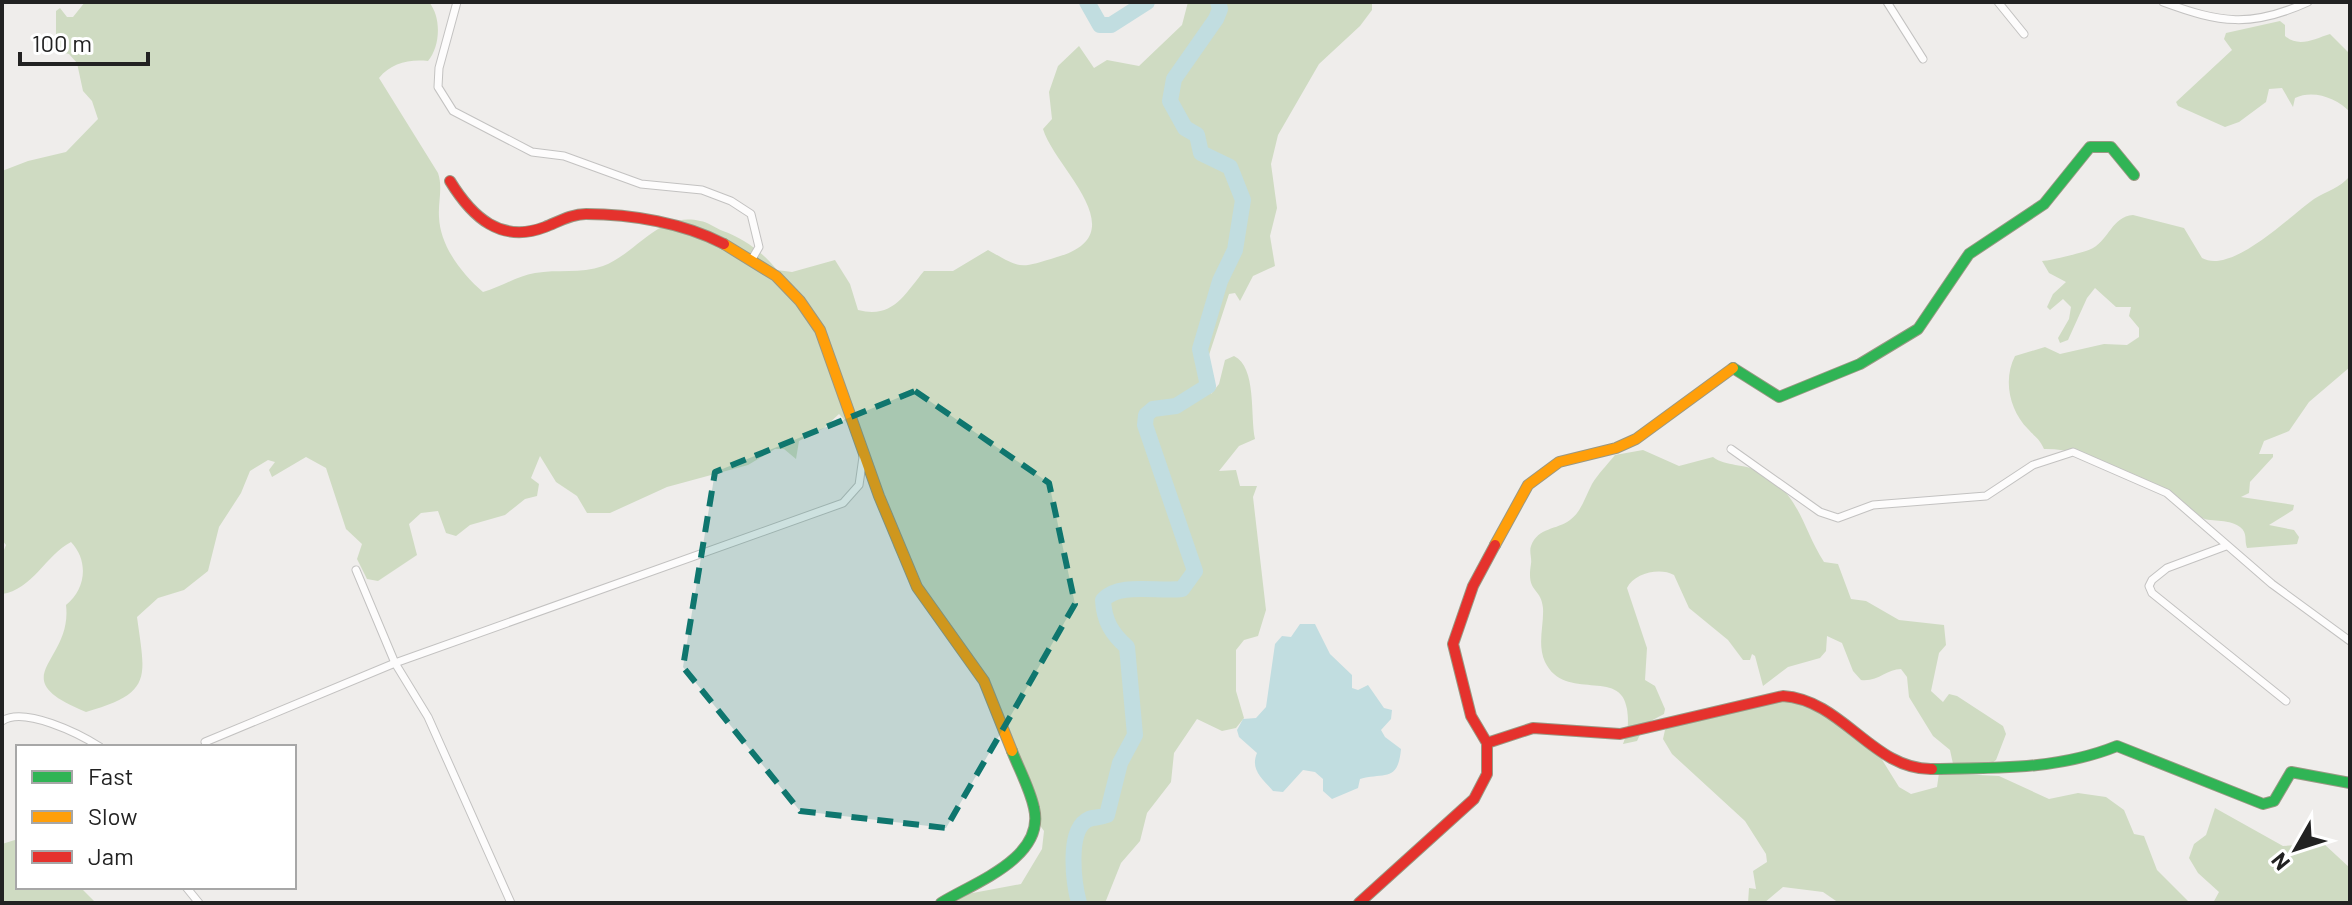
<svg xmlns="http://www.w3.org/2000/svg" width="2352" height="905" viewBox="0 0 2352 905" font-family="Barlow,sans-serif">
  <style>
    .forest { fill: #cfdbc2 }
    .water { fill: #c1dde0 }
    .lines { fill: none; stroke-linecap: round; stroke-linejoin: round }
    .river { stroke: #c1dde0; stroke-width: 16 }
    .street-casing { stroke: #c3c2c1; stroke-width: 9 }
    .fast-casing { stroke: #999883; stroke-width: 12 }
    .slow-casing { stroke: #999883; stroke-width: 12 }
    .jam-casing { stroke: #999883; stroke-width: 12 }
    .street { stroke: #fdfcfc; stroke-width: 7 }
    .fast { stroke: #30b455; stroke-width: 10 }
    .slow { stroke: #ff9f0a; stroke-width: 10 }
    .jam { stroke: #e5322d; stroke-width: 10 }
    .marked { fill: #0f766e; fill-opacity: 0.2; stroke: #0f766e; stroke-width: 6; stroke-dasharray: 16 10; stroke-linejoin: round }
  </style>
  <rect width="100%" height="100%" fill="#efedeb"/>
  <g class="forest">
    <path d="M85,2H429C442,18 440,47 428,61C409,59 391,63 379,78L438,173C443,188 438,201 439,217C440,246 462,274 483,292C501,287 517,276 535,273C558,269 580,274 603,266C636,254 660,211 700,221C708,222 715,228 723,231C743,238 764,253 777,270L792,272L835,260L850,284L858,310C893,319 904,295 924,271H953L988,250C1022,269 1018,269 1057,257C1138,234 1055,169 1043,129L1052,119L1049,92L1058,66L1079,46L1094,68L1107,60L1139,66L1182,25L1188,2H1372V10L1360,26L1319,64L1278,135L1271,164L1277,208L1270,236L1275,266L1253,276L1240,301L1235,293L1229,294L1209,355L1211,394L1219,384L1225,360L1234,356C1257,367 1250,416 1255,439L1239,446L1219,471L1236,470L1240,486H1257L1253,497L1266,610L1258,636L1244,640L1236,650V691L1244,718L1236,728L1222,731L1197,719L1174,753L1171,782L1147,813L1140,841L1121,863L1105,903H949L962,895L1021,884L1042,849L1044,831L1036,820L984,679L912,583L894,548L877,493L866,474L850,426L839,414L824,428L799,441L796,459L784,449H775L748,465L667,487L610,513H587L577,496L556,482L540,456L531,478L539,484L537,496L525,499L505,515L470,525L456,536L446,533L438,511L421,513L409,524L417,555L378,581L367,579L357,559L362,544L346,529L326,468L306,457L272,477L269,470L275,462L268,460L250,471L241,493L219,527L208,571L184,590L158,598L137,617C145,677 154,693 86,712C0,677 73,663 66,605C86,589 89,561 71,542C46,555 32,590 2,594V555L6,545L2,540V171L28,161L66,152L98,119L92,101L83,91L77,63L69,54L56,51V11L60,8L67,17H73Z"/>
    <path d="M2280,21L2285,25V36C2299,48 2314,39 2330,34L2350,54V112C2337,98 2313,89 2295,98L2293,107L2282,88L2269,89L2266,102L2239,122L2225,127L2178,106L2176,102L2232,50L2224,39L2226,33Z"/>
    <path d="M2350,176V367L2309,402L2289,431L2264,441L2259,454H2273V457L2250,482L2249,493L2241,497L2294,505L2293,510L2269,525L2294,530L2299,537L2297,544L2247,548C2244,540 2248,533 2240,527C2226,517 2211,524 2198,516C2188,512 2181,503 2172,498C2136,475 2087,448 2044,449C2039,438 2035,437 2028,429C2009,410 2003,379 2015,356L2045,347L2060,354L2104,344L2127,345L2139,337V328L2129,316L2131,307H2116L2095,288L2087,298L2068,340L2060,343L2058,338L2069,319L2071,307L2063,299L2050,310L2047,307L2053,294L2066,282L2049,273L2042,261C2049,261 2087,252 2093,248C2109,239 2112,217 2133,215L2184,228L2202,258C2232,275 2291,215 2314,199C2328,190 2339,189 2350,176Z"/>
    <path d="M1643,450L1679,466L1713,457C1726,467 1744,463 1760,472C1800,493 1802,528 1824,562L1838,564L1851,599L1866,601L1899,620L1944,625L1946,645L1939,653L1931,691L1943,702L1949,694L1957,696L2003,726L2006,734L1996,760L1989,765L1953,764L1950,750L1933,736L1909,697L1907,677L1901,669C1887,669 1878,682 1861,680L1853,671L1842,643L1827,636L1826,651L1820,658L1788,667L1763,686L1755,656L1752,654L1750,660H1743L1728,640L1689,608L1674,575C1660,567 1634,573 1627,588L1647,648L1645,680L1655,686L1665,709L1664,714L1645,724L1637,741L1623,744C1628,731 1629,723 1627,709C1621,667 1565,703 1545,662C1537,644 1544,626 1543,608C1541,586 1526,594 1531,564C1532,558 1529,552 1531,546C1538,527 1557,530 1570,520C1582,511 1585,497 1592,484C1598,474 1607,465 1615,455Z"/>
    <path d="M1783,697L1811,704L1876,750L1899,787L1911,794L1937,787L1939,773L1999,776L2049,799L2078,793L2106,797L2124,810L2134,834L2144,836L2157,870L2190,903H1839L1823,892L1783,887L1764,903H1748L1749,888L1756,889L1753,871L1767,862L1766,854L1745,821L1672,754L1663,739L1665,730L1672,724Z"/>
    <path d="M2215,808L2283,846L2323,843L2350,868V903H2213L2219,892L2198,873L2189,858L2194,844L2206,835Z"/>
    <path d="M18,839V887H80L96,903H2V844Z"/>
  </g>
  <path class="water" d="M1300,624H1315L1330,654L1352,675V688L1358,690L1368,685L1384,708L1392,710L1391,719L1381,730L1385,737L1401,749C1398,783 1384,772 1360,779L1358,788L1332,799L1323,791V779L1315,772L1303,770L1283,792L1273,791C1262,778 1250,770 1257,753L1239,737L1237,730L1243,719L1256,718L1266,707L1275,644L1282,636L1291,637Z"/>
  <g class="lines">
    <g class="river">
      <path d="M1087,2L1100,25H1111L1147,2"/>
      <path d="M1079,903C1074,884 1066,829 1089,819C1094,817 1100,818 1107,815L1120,763L1135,735L1127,647C1112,634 1104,621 1103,600C1119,582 1157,592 1182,589L1195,571L1145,425L1146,415L1153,409L1176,406L1208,386L1200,349L1220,281L1235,250L1243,200L1230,167L1201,153L1197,135L1185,128L1170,101L1174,79L1216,19L1220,9L1218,2"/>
    </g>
    <defs>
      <g id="street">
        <path d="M457,2L439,68L438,87L453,111L532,152L564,156L641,184L702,190L731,201L751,214L759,247L752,259"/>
        <path d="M1887,2L1923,59"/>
        <path d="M1998,2L2024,34"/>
        <path d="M2163,2C2220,23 2251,28 2308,2"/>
        <path d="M1731,449L1820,512L1838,518L1873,505L1986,496L2033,465L2073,452L2167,493L2272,584L2350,641"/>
        <path d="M2226,546L2167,568L2152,580L2149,586L2152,593L2286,701"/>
        <path d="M356,570L395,663L428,717L511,903"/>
        <path d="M2,721C24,706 80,734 100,747"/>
        <path d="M205,742L395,663L843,503L859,485L863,457"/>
        <path d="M186,887L199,903"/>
      </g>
      <g id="fast">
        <path d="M1733,368L1779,397L1860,364L1918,329L1969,254L2044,204L2090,147H2111L2134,175"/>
        <path d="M1932,769C1994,768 2058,770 2117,746L2263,804L2274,801L2291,772L2350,783"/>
        <path d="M941,903C973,883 1046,858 1034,808C1030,789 1019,769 1012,751"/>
      </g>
      <g id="slow">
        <path d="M724,244L776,276L800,301L820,330L879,496L917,587L984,681L1012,751"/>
        <path d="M1495,545L1528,485L1559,462L1616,448L1636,439L1733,368"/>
      </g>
      <g id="jam">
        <path d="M450,181C472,217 501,244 545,227C558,222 571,214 586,214C631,214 684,223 724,244"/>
        <path d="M1487,743L1533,728L1620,734L1783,696C1843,700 1873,770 1932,769"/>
        <path d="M1359,903L1474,799L1487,774V743L1471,716L1453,644L1473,586L1495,545"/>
      </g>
    </defs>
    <use href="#street" class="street-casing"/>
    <use href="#fast" class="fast-casing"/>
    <use href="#slow" class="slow-casing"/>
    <use href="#jam" class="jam-casing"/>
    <use href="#street" class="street"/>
    <use href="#fast" class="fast"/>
    <use href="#slow" class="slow"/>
    <use href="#jam" class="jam"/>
  </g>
  <path class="marked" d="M915,391L1049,483L1075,604L946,828L800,811L683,667L715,472Z"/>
  <rect width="2352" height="905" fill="none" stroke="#222222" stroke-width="8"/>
  <rect x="16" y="745" width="280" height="144" fill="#ffffff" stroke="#a7a7a7" stroke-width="2"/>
  <rect x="32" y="771" width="40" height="12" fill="#30b455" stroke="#a7a7a7" stroke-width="2"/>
  <text x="88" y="785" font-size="24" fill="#222222">Fast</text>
  <rect x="32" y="811" width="40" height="12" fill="#ff9f0a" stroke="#a7a7a7" stroke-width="2"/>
  <text x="88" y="825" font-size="24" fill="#222222">Slow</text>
  <rect x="32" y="851" width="40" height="12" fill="#e5322d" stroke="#a7a7a7" stroke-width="2"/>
  <text x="88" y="865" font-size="24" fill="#222222">Jam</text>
  <g transform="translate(2296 849) rotate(231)" stroke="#ffffff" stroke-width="6" paint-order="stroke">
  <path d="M0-6L14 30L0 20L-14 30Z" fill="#222222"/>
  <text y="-12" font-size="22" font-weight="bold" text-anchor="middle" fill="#222222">N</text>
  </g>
  <path d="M20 52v12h128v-12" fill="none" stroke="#222222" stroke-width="4"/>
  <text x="32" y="52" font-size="24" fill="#222222" stroke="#ffffff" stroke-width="6" paint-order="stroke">100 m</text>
</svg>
